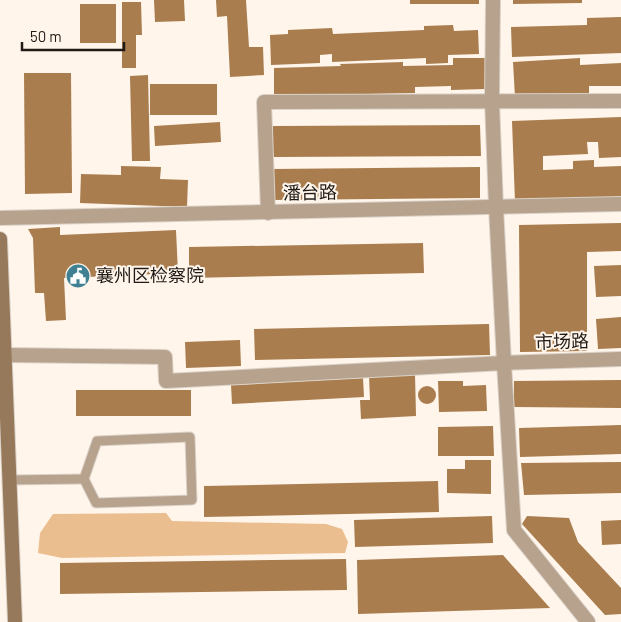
<svg xmlns="http://www.w3.org/2000/svg" width="621" height="622" viewBox="0 0 621 622" font-family="Barlow,'Noto Sans SC',sans-serif">
  <style>
    .green { fill: #ebbe8f }
    .building { fill: #a97d4e }
    .lines { fill: none; stroke-linecap: round; stroke-linejoin: round }
    .service-casing { stroke: #dbd2c9; stroke-width: 11 }
    .minor-casing { stroke: #dbd2c9; stroke-width: 16 }
    .secondary-casing { stroke: #dbd2c9; stroke-width: 16 }
    .service { stroke: #b6a28d; stroke-width: 9 }
    .minor { stroke: #b6a28d; stroke-width: 14 }
    .secondary { stroke: #96795a; stroke-width: 14 }
    .labels { text-anchor: middle; stroke-width: 4; stroke-linejoin: round; paint-order: stroke }
    .street-label { font-size: 18px; fill: #201b17; stroke: #fff5eb }
    .poi-label { font-size: 18px; fill: #201b17; stroke: #fff5eb; text-anchor: start }
  </style>
  <rect width="100%" height="100%" fill="#fff5eb"/>
  <path class="green" d="M166,513L172,521L326,524L342,529L348,542L345,553L62,558L38,553L40,533L53,514Z"/>
  <g class="building">
    <path d="M154,0H184L185,21L155,22Z"/>
    <path d="M216,0H246L249,47H263L264,75L230,77L227,16L217,17Z"/>
    <rect x="410" y="0" width="69" height="4"/>
    <path d="M513,0H582V3L513,4Z"/>
    <path d="M122,2H141L142,35H136V68H122Z"/>
    <rect x="80" y="4" width="36" height="39"/>
    <path d="M621,17V53L512,57L511,27L587,25V18Z"/>
    <path d="M453,25L454,31L478,30L479,54L448,55V63L426,64V58L332,62V54L320,55V63L271,65L270,35L288,34V30L332,28L333,34L424,30V26Z"/>
    <path d="M453,58H485V89L451,90V86L415,87V93L274,96V68L341,66L340,64L403,62V66L453,65Z"/>
    <path d="M580,58V65L621,63V86H589V94L515,97L513,62Z"/>
    <path d="M24,73H71L72,193L25,194Z"/>
    <path d="M148,75L150,161H132L130,76Z"/>
    <rect x="150" y="84" width="67" height="31"/>
    <path d="M621,117V157L599,158L598,142H587L588,154L543,156V170L573,169V161L594,160V167L621,166V197L515,202L512,121Z"/>
    <path d="M220,122L221,142L155,146L154,126Z"/>
    <path d="M480,125L481,156L273,157V126Z"/>
    <path d="M121,166L161,167L160,179L188,180L187,207L80,203L81,174L121,175Z"/>
    <path d="M480,167V198L272,200V169Z"/>
    <path d="M621,223V251L587,252V351L520,352L519,225Z"/>
    <path d="M60,227V235L176,230L178,273L64,278L66,320L46,321L44,293H35L33,238L28,229Z"/>
    <path d="M423,243L424,273L189,278V247Z"/>
    <path d="M621,265V296L596,297L594,266Z"/>
    <path d="M621,317V348L598,349L596,319Z"/>
    <path d="M489,324L490,355L255,360L254,329Z"/>
    <path d="M240,340L241,366L186,368L185,342Z"/>
    <path d="M415,374L416,416L361,419L360,400H370L369,376Z"/>
    <path d="M363,378L364,397L232,404L231,385Z"/>
    <path d="M621,380V408L514,407V381Z"/>
    <path d="M438,381H463V386L486,385L487,411L439,412Z"/>
    <circle cx="427" cy="395" r="9"/>
    <rect x="76" y="390" width="115" height="26"/>
    <path d="M621,425V454L520,457L519,428Z"/>
    <path d="M493,426L494,456H438V427Z"/>
    <path d="M465,460H491V494L447,493V469H465Z"/>
    <path d="M621,462V493L524,495L521,463Z"/>
    <path d="M438,481L439,512L204,517V486Z"/>
    <path d="M492,516L493,543L355,547L354,520Z"/>
    <path d="M527,516L569,518L578,542L621,588V614L605,615L522,524Z"/>
    <path d="M621,520V544L602,545L601,521Z"/>
    <path d="M503,555L550,608L358,614L357,560Z"/>
    <path d="M346,559L347,590L60,594V563Z"/>
  </g>
  <g class="lines">
    <defs>
      <g id="service">
        <path d="M190,437L192,500L96,503L84,479L97,441Z"/>
        <path d="M9,480L84,479"/>
      </g>
      <g id="minor">
        <path d="M493,0L492,101L496,207L504,363L621,359"/>
        <path d="M268,213L264,102L621,101"/>
        <path d="M0,218L621,204"/>
        <path d="M4,355L165,357L166,381L504,363L514,530L588,622"/>
      </g>
      <path id="secondary" d="M0,239L15,622"/>
    </defs>
    <use href="#service" class="service-casing"/>
    <use href="#minor" class="minor-casing"/>
    <use href="#secondary" class="secondary-casing"/>
    <use href="#service" class="service"/>
    <use href="#minor" class="minor"/>
    <use href="#secondary" class="secondary"/>
  </g>
  <defs>
    <symbol id="civic-disc" viewBox="-11 -11 22 22"><circle r="9.5" fill="#3f8193" stroke="#fff5eb"/><path d="M-.6-6.5H3V-4.5H.6V-3L4-1V1h2V6H-6V1h2V-1L-.6-3ZM-1.2 2.5V6h2.4V2.5Z" fill="#fff"/></symbol>
  </defs>
  <g fill-rule="evenodd">
    <use href="#civic-disc" x="64" y="262" width="28" height="28"/>
  </g>
  <g class="labels">
    <g class="street-label">
      <text transform="translate(310 193) rotate(-1)" y="6">潘台路</text>
      <text transform="translate(562 342) rotate(-2)" y="6">市场路</text>
    </g>
    <g class="poi-label">
      <text x="96" y="282">襄州区检察院</text>
    </g>
  </g>
  <path d="M22 42v8h102v-8" fill="none" stroke="#201b17" stroke-width="2.5"/>
  <text x="30" y="42" font-size="15" fill="#201b17" stroke="#fff5eb" stroke-width="4" paint-order="stroke">50 m</text>
</svg>
